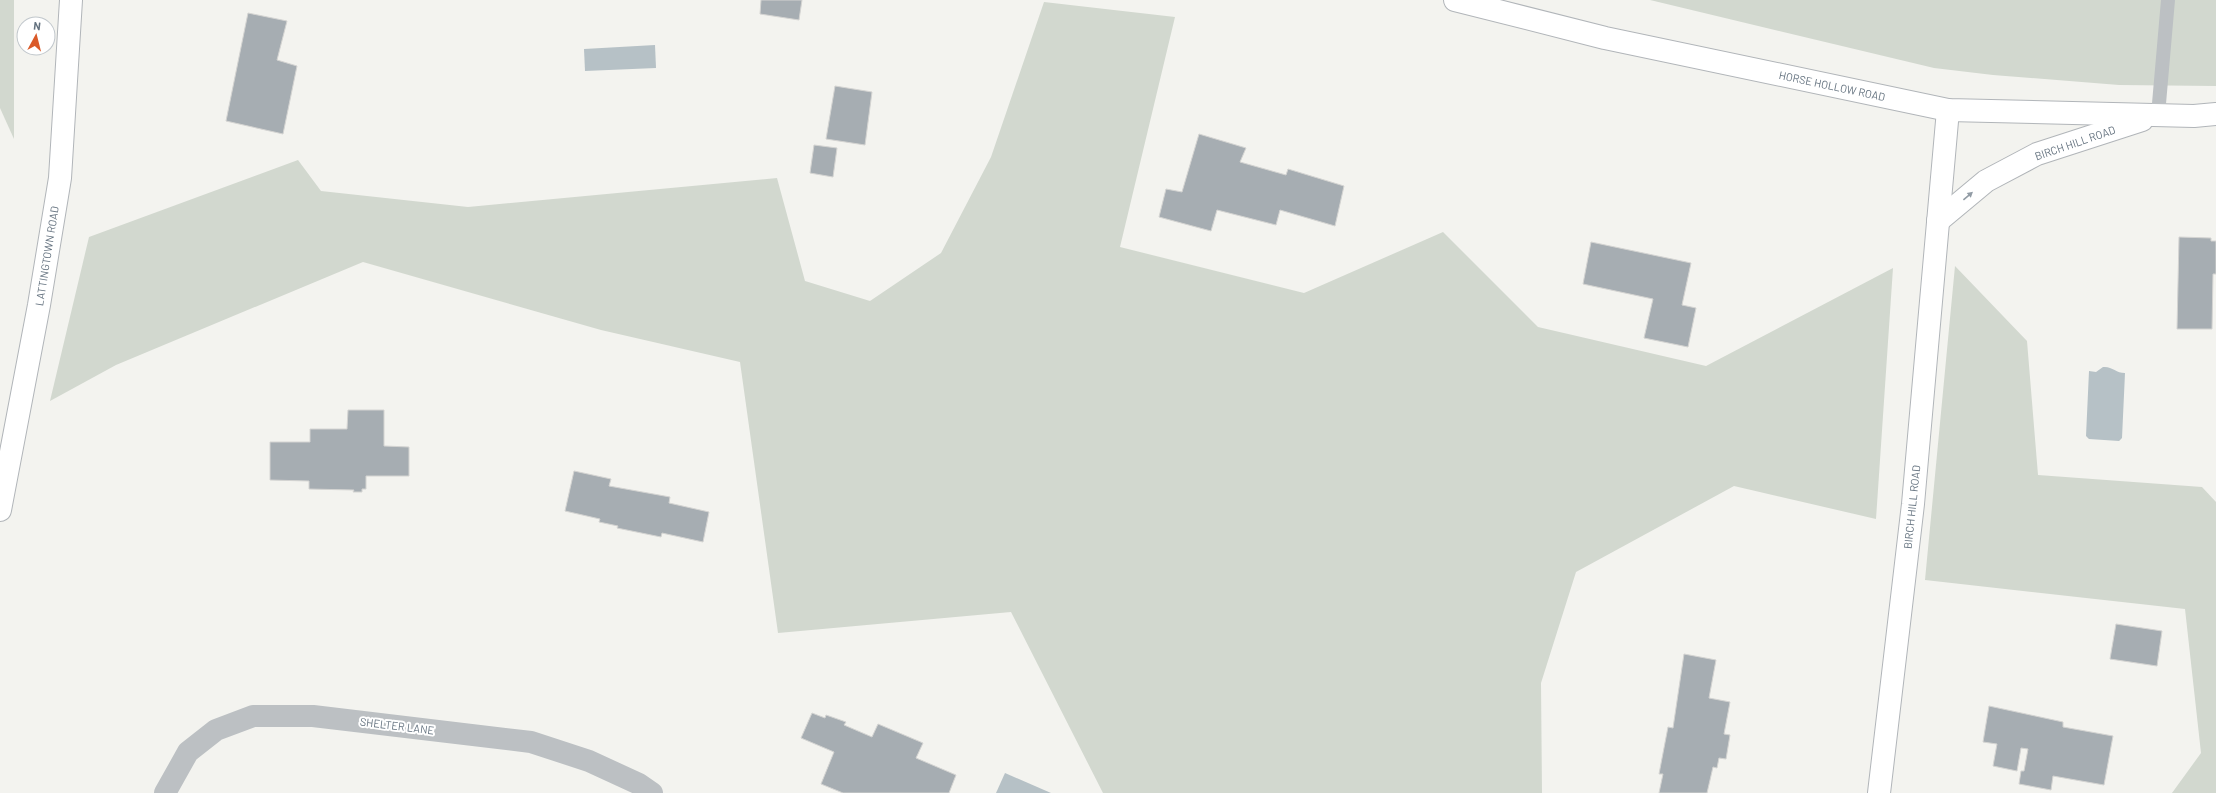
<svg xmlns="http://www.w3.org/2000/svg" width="2216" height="793" viewBox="0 0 2216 793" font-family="Barlow,sans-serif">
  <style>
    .green { fill: #d2d8cf }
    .water { fill: #b6c1c6 }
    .building { fill: #a6adb2; stroke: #d4d4d2 }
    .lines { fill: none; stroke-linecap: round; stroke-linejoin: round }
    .secondary-casing { stroke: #b1b5b9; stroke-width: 24 }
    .lane { stroke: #bcc0c3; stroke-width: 14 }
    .street { stroke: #bcc0c3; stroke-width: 22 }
    .secondary { stroke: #fff; stroke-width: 22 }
    .oneway { fill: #929ca5 }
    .labels { text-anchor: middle; stroke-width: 4; stroke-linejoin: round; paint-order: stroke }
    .street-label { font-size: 11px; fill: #64727f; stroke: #fff }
  </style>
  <rect width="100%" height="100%" fill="#f3f3ef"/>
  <g class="green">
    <path d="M0,0H14V139L0,108Z"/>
    <path d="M1650,0H2216V86L2119,85L1993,75L1934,68Z"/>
    <path d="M1044,2L1175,17L1120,247L1304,293L1443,232L1538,327L1706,366L1893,268L1876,519L1734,486L1576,572L1541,683L1542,793H1103L1011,612L778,633L740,362L601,330L363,262L116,365L50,401L89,237L298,160L321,191L468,207L777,178L805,281L870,301L941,253L991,157Z"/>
    <path d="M1955,266L2027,341L2038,475L2202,487L2216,502V793H2172L2201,753L2185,609L1925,580Z"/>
  </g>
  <g class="water">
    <path d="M655,45L656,68L585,71L584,49Z"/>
    <path d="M2103,367C2112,366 2116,373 2125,373L2122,438L2119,441L2089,439L2086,436L2089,371L2096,372Z"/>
    <path d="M1005,773L1051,793H996Z"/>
  </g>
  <g class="building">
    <path d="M761,0H802L799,20L760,14Z"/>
    <path d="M248,13L287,21L277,60L297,66L283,134L226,121Z"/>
    <path d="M835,86L872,92L865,145L826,139Z"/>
    <path d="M1199,134L1246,148L1240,162L1286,175L1288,169L1344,186L1335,226L1280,210L1276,225L1217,210L1211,231L1159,217L1166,189L1182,192Z"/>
    <path d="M814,145L837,148L833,177L810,173Z"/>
    <path d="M2179,237L2211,238V241H2216V274H2213L2212,329H2177Z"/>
    <path d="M1591,242L1691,263L1682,305L1696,308L1688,347L1644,338L1653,299L1583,284Z"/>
    <path d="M348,410H384V446L409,447V476H366V489H362V492H353L354,490L309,489V481L270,480V442H310V429H347Z"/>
    <path d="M574,471L611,479L609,486L670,497L669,503L709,512L703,542L662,533L661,537L617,528L618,526L599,522L600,519L565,511Z"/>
    <path d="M2116,624L2162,631L2157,666L2110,659Z"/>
    <path d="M1684,654L1716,660L1709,698L1730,702L1724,734L1730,735L1726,759L1719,758L1717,768L1713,767L1707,793H1659L1663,774H1659L1668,727L1673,728Z"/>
    <path d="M1989,706L2063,722V727L2113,736L2104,785L2053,776L2051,790L2019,784L2021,771H2024L2028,749L2021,748L2017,771L1993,766L1997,744L1983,742Z"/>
    <path d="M812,713L825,718L826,715L846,722L844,725L872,737L878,724L923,743L916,758L956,775L949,793H843L821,784L834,752L801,738Z"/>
  </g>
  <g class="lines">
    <defs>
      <g id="secondary">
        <path d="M1455,0L1605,38L1948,110L2194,116L2216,114"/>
        <path d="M1938,221L1986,181L2037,154L2142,120"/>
        <path d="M0,510L39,305L60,178L71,0"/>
        <path d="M1879,793L1913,504L1948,110"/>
      </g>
    </defs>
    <use href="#secondary" class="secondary-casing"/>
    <path class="lane" d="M2158,115L2168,0"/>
    <path class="street" d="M165,793L188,752L216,730L253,716H313L531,742L589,761L639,784L652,793"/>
    <use href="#secondary" class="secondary"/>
  </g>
  <defs><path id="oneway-solid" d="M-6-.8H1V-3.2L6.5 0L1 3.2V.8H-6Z"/></defs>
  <use class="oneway" href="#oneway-solid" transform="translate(1968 196) rotate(-40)"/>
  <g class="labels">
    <g class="street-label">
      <text transform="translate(1832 86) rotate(12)" y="4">HORSE HOLLOW ROAD</text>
      <text transform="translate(2075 143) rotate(-19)" y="4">BIRCH HILL ROAD</text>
      <text transform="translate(47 256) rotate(-81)" y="4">LATTINGTOWN ROAD</text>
      <text transform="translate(1912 507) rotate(-84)" y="4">BIRCH HILL ROAD</text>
      <text transform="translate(397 726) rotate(7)" y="4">SHELTER LANE</text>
    </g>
  </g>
  <g transform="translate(36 36) rotate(7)"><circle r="19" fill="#ffffff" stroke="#c1c7cc"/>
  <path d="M0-3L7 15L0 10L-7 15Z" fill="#da5a29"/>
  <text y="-6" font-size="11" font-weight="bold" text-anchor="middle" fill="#64727f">N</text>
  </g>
</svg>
